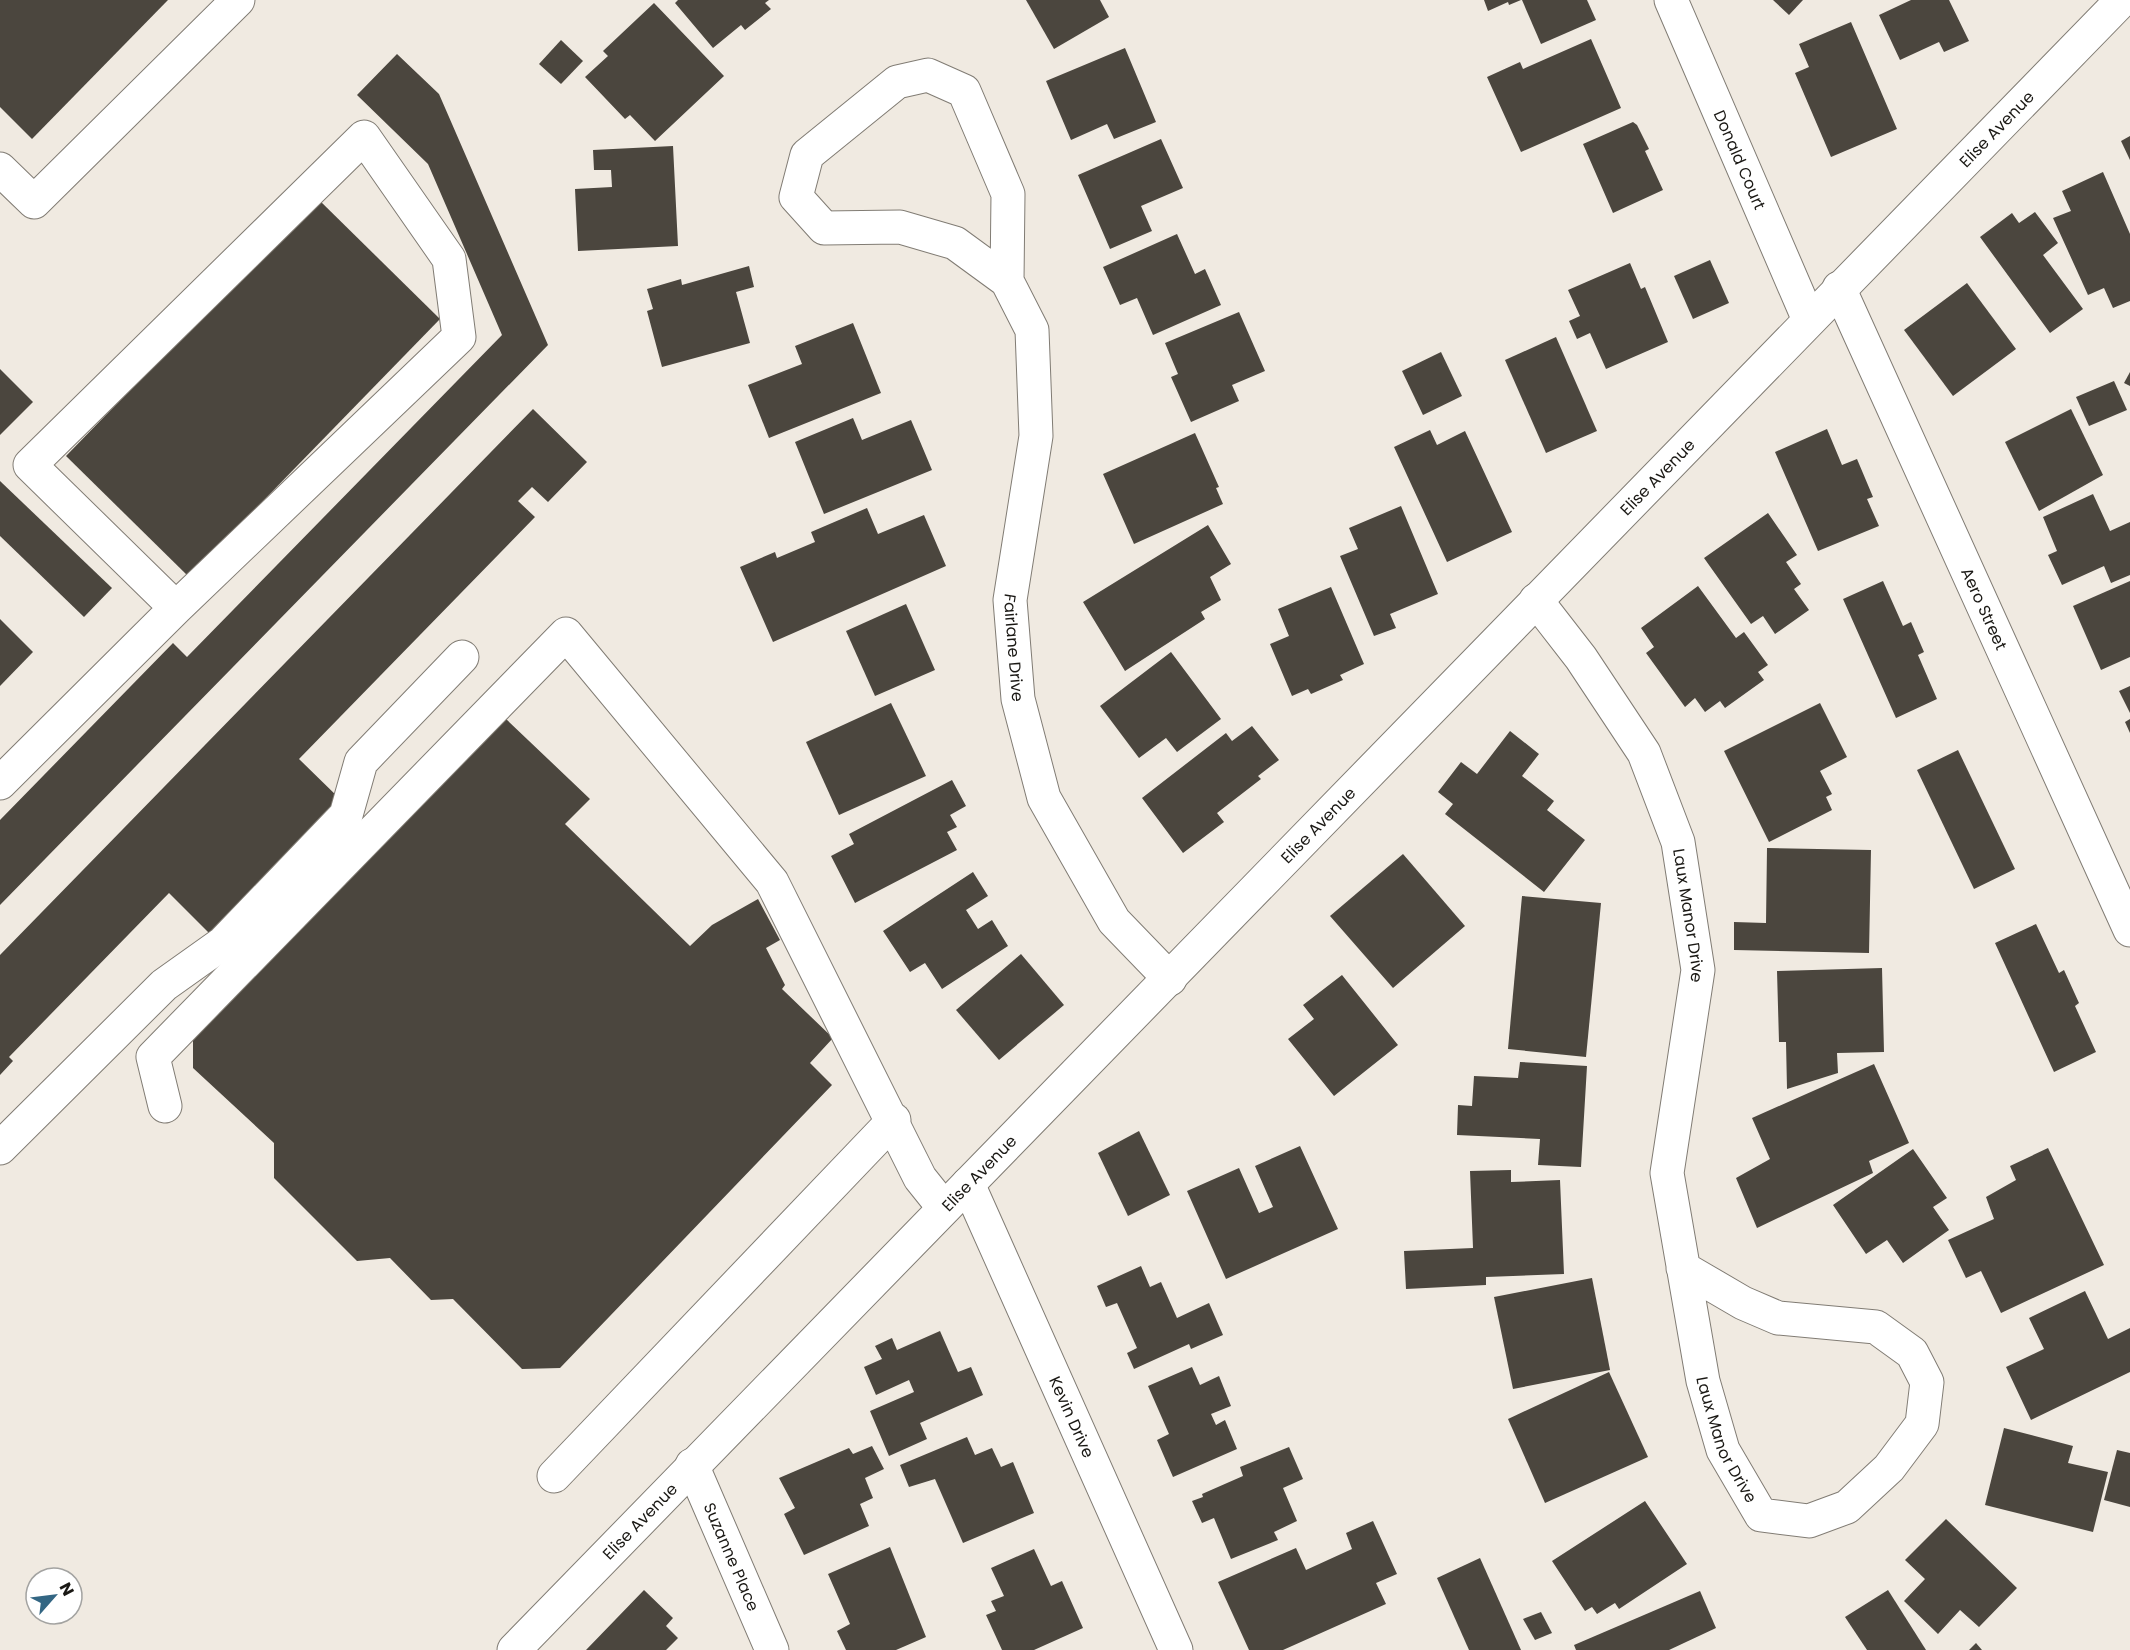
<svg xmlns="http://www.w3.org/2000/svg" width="2130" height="1650" viewBox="0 0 2130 1650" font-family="Poppins,sans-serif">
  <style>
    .building { fill: #4b463e }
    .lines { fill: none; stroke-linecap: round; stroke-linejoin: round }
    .minor-casing { stroke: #817c74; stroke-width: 35 }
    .minor { stroke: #fff; stroke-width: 33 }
    .labels { text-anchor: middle; stroke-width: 6; stroke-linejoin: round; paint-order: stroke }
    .street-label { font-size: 16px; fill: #1a1814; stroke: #fff }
  </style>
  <rect width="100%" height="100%" fill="#f0eae1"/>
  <g class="building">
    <path d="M0,0H168L32,139L0,107Z"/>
    <path d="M678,0H769L765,3L771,9L745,30L741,25L713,48L675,3Z"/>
    <path d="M1026,0H1100L1109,17L1054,49Z"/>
    <path d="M1484,0H1521L1509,5L1508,2L1488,11Z"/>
    <path d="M1522,0H1587L1596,20L1541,44Z"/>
    <path d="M1773,0H1803L1789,15Z"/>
    <path d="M1911,0H1949L1969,41L1944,52L1939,42L1900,60L1879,15Z"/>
    <path d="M654,3L724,76L655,141L630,115L625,119L585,77L608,56L603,51Z"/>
    <path d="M1851,22L1897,129L1831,157L1795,73L1809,67L1799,44Z"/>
    <path d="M1591,39L1621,108L1521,152L1487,77L1520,62L1523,69Z"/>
    <path d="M561,40L583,61L561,84L539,64Z"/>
    <path d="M1125,48L1156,122L1114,139L1107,124L1071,140L1046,81Z"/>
    <path d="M397,54L439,94L548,345L0,905V820L173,643L187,657L502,335L428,164L357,95Z"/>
    <path d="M1633,122L1637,125L1649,149L1645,151L1663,190L1613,213L1583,144Z"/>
    <path d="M2130,136V160L2121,141Z"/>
    <path d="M1161,139L1183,188L1141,206L1152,231L1110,249L1078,175Z"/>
    <path d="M673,146L678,246L578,251L575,189L612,187L611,170H594L593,150Z"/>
    <path d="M2103,172L2130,234V301L2113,308L2104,288L2088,295L2053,218L2071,211L2062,191Z"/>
    <path d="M317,198L440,319L189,577L66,456Z"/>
    <path d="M2035,212L2058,243L2043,255L2083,309L2050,333L1980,237L2012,213L2019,223Z"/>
    <path d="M1177,234L1195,274L1205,269L1221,305L1153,335L1137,298L1120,305L1103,267Z"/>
    <path d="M1710,260L1729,303L1693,319L1674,276Z"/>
    <path d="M1630,263L1641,289L1645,287L1668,342L1606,369L1590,333L1577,339L1569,321L1580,316L1568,290Z"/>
    <path d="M749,266L754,287L736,292L750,343L662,367L647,311L653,309L647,289L681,279L682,285Z"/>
    <path d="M1967,283L2016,349L1953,396L1904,330Z"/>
    <path d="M1239,312L1265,371L1232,385L1239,401L1191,422L1171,377L1178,374L1165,343Z"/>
    <path d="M853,323L881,393L769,438L748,385L802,364L795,346Z"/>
    <path d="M1556,337L1597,431L1546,453L1505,360Z"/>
    <path d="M1441,352L1462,396L1423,415L1402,371Z"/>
    <path d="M0,369L33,402L0,435Z"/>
    <path d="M2130,372V386L2124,383Z"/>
    <path d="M2114,381L2127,410L2089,426L2076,397Z"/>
    <path d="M533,409L587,462L548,502L532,487L518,501L535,517L299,759L341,800L210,934L169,893L9,1057L13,1061L0,1075V955Z"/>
    <path d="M2071,409L2103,475L2039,511L2005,442Z"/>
    <path d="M853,418L862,440L911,420L932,470L824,514L795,442Z"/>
    <path d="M1827,429L1842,465L1857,459L1873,497L1867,499L1879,526L1818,551L1775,452Z"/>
    <path d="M1430,430L1437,445L1465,431L1512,532L1447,562L1394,447Z"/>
    <path d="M1195,433L1219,487L1216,488L1223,504L1134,544L1103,474Z"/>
    <path d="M0,481L112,588L84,617L0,536Z"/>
    <path d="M2093,494L2110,531L2130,522V575L2111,583L2104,566L2062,585L2048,555L2057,551L2043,517Z"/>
    <path d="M1401,506L1438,594L1390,614L1396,628L1374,636L1340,556L1358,549L1349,528Z"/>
    <path d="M867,508L878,534L924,515L946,566L773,642L740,567L775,552L777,558L815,542L811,532Z"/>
    <path d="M1768,513L1797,555L1786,562L1801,584L1794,589L1809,610L1775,634L1763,616L1751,624L1704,558Z"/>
    <path d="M1208,525L1231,564L1210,577L1221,600L1201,612L1205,619L1125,671L1083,602Z"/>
    <path d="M1883,581L1903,626L1911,622L1924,652L1918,655L1937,699L1896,718L1843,599Z"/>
    <path d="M2130,581V657L2101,670L2073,606Z"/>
    <path d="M1698,586L1736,638L1744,632L1768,665L1758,672L1764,680L1725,708L1720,701L1705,712L1695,698L1685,707L1646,653L1654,647L1641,628Z"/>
    <path d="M1331,587L1364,664L1340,675L1343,680L1311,694L1308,689L1292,696L1270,644L1289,636L1278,609Z"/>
    <path d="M906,604L935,670L875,696L846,631Z"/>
    <path d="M0,619L33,652L0,686Z"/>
    <path d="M1171,652L1221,719L1177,752L1166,738L1139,758L1100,706Z"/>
    <path d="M2130,686V713L2119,691Z"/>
    <path d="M891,703L926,776L839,815L806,742Z"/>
    <path d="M1820,703L1847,757L1820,771L1832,794L1826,797L1832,810L1769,842L1724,751Z"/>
    <path d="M506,719L590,799L565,824L690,946L712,925L758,899L780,940L766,948L785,985L782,989L833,1038L810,1063L832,1085L560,1368L522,1369L453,1299L431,1300L390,1258L357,1261L274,1178V1143L193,1068V1037Z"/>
    <path d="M2130,719V733L2125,722Z"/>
    <path d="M1252,726L1279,760L1258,776L1261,779L1217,813L1224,822L1183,853L1142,798L1226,733L1232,741Z"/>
    <path d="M1510,731L1539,754L1522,776L1554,801L1547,810L1585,840L1544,892L1445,814L1453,804L1438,792L1461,762L1477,774Z"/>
    <path d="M1958,750L2015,869L1974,889L1917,770Z"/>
    <path d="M952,780L966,806L950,815L957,827L947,832L957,850L855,903L831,856L854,844L849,834Z"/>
    <path d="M1767,848L1871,850L1869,953L1734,950V922L1766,923Z"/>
    <path d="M1403,854L1465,926L1393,988L1330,916Z"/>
    <path d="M973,872L988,896L966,910L978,929L992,920L1008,946L942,989L925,963L910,972L883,931Z"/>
    <path d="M1522,896L1601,903L1586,1057L1508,1049Z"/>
    <path d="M2036,924L2059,973L2064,970L2079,1003L2075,1006L2096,1052L2054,1072L1995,943Z"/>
    <path d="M1021,954L1064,1005L999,1060L956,1010Z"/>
    <path d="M1882,968L1884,1052L1837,1053L1838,1073L1787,1089L1786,1042H1779L1777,971Z"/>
    <path d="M1342,975L1398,1045L1334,1096L1288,1039L1314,1019L1303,1005Z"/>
    <path d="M1520,1062L1587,1066L1581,1167L1538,1165L1540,1139L1457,1135L1458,1105L1472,1106L1474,1076L1518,1078Z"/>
    <path d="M1874,1064L1909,1143L1869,1161L1873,1173L1757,1228L1736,1178L1770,1159L1752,1118Z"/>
    <path d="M1139,1131L1170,1195L1128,1216L1098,1153Z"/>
    <path d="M1300,1146L1338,1229L1226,1279L1187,1191L1239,1168L1259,1213L1273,1207L1255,1166Z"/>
    <path d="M2048,1148L2104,1265L2001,1313L1981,1271L1966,1278L1948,1240L1994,1219L1986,1197L2016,1180L2010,1166Z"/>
    <path d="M1913,1149L1947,1198L1933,1207L1949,1230L1903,1263L1887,1240L1866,1254L1833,1205Z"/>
    <path d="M1511,1170V1182L1560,1180L1564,1274L1486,1277V1285L1406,1289L1404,1251L1473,1248L1470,1171Z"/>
    <path d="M1141,1266L1150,1287L1161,1282L1177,1318L1209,1303L1223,1335L1191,1349L1189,1344L1134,1369L1127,1353L1137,1348L1117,1303L1106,1307L1097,1286Z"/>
    <path d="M1592,1278L1610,1370L1513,1389L1494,1297Z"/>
    <path d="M2085,1291L2108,1339L2130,1328V1372L2031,1420L2006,1367L2044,1349L2029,1318Z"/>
    <path d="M940,1331L958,1372L971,1367L983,1395L920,1423L927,1439L889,1456L870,1411L914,1392L909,1380L876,1395L864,1367L882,1359L875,1346L892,1338L897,1350Z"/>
    <path d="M1192,1367L1200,1385L1219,1376L1231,1406L1211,1414L1216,1425L1225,1420L1237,1449L1173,1477L1157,1440L1169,1434L1148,1386Z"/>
    <path d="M1609,1372L1648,1457L1545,1503L1508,1419Z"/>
    <path d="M2004,1428L2073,1446L2068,1463L2108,1472L2093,1532L1985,1505Z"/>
    <path d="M967,1437L975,1455L992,1448L1001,1467L1013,1462L1034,1513L963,1543L935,1479L909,1487L900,1465Z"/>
    <path d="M872,1446L884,1469L865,1478L873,1498L860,1504L869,1526L804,1555L784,1514L795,1508L779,1478L849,1448L853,1454Z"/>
    <path d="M1289,1447L1303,1479L1283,1488L1297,1521L1274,1532L1278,1540L1231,1559L1214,1518L1202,1523L1192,1501L1203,1497L1202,1494L1243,1476L1240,1467Z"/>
    <path d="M2117,1450L2130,1453V1507L2104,1500Z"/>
    <path d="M1645,1501L1687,1564L1619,1609L1615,1603L1597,1614L1592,1607L1585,1611L1552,1561Z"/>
    <path d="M1946,1519L2017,1588L1979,1627L1960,1610L1938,1634L1904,1601L1925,1579L1905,1560Z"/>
    <path d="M1373,1521L1397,1574L1376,1583L1386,1604L1283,1650H1249L1218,1582L1296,1548L1306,1570L1352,1549L1346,1533Z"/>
    <path d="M890,1547L926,1637L896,1650H846L837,1631L850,1624L828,1574Z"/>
    <path d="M1034,1549L1051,1586L1062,1581L1083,1628L1034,1650H1002L986,1615L996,1611L991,1601L1004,1596L991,1568Z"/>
    <path d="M1480,1558L1521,1650H1469L1437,1578Z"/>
    <path d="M644,1590L673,1618L666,1626L678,1638L666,1650H586Z"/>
    <path d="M1888,1590L1926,1650H1867L1845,1617Z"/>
    <path d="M1700,1591L1716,1628L1669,1650H1576L1574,1645Z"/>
    <path d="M1541,1612L1552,1633L1535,1640L1523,1619Z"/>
    <path d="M1976,1643L1982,1650H1969Z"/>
  </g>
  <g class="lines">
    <defs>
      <g id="minor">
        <path id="s1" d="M1671,0L1809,320"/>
        <path d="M0,169L34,202L238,0"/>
        <path id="s2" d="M1007,281L955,243L900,227L824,228L796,197L807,155L897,82L928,75L964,91L1008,194L1007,281L1032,330L1036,436L1010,600L1018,699L1044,798L1114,921L1170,979"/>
        <path id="s3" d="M1839,288L2130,930"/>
        <path id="s4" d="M1536,600L1581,658L1644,753L1678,842L1698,970L1667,1173L1703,1381L1723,1450L1761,1515L1809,1521L1847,1507L1889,1468L1922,1424L1927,1382L1912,1353L1876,1327L1778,1318L1743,1303L1683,1268"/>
        <path d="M0,783L176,608L459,337L449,259L364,137L30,465L176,608"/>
        <path d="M165,1106L153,1057L566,634L772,882L920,1178L944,1208"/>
        <path d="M0,1148L164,985L223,943L346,815L361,762L462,657"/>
        <path id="s5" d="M968,1184L1176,1650"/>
        <path id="s6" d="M692,1465L772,1650"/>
        <path d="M554,1476L894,1120"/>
        <path id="s7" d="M514,1650L2122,0"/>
      </g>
    </defs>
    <use href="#minor" class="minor-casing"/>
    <use href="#minor" class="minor"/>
  </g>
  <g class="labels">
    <g class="street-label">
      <text dy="6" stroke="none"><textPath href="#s7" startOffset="2124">Elise Avenue</textPath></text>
      <text dy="6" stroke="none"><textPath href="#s1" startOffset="174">Donald Court</textPath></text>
      <text dy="6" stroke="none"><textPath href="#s7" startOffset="1638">Elise Avenue</textPath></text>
      <text dy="6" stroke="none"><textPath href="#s3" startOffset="352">Aero Street</textPath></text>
      <text dy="6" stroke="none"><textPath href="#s2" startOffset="1044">Fairlane Drive</textPath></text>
      <text dy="6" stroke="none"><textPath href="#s7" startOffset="1152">Elise Avenue</textPath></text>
      <text dy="6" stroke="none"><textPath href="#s4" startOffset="357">Laux Manor Drive</textPath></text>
      <text dy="6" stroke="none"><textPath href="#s7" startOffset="666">Elise Avenue</textPath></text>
      <text dy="6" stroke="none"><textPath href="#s5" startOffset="255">Kevin Drive</textPath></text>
      <text dy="6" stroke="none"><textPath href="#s4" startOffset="892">Laux Manor Drive</textPath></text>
      <text dy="6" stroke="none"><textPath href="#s7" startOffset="180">Elise Avenue</textPath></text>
      <text dy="6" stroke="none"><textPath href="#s6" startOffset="100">Suzanne Place</textPath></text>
    </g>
  </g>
  <g transform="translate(54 1596) rotate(62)"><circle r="28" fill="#ffffff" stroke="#a3a3a1" stroke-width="1.5"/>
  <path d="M0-4.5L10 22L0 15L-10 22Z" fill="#336683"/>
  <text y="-9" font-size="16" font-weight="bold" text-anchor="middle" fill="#1a1814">N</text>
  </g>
</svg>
